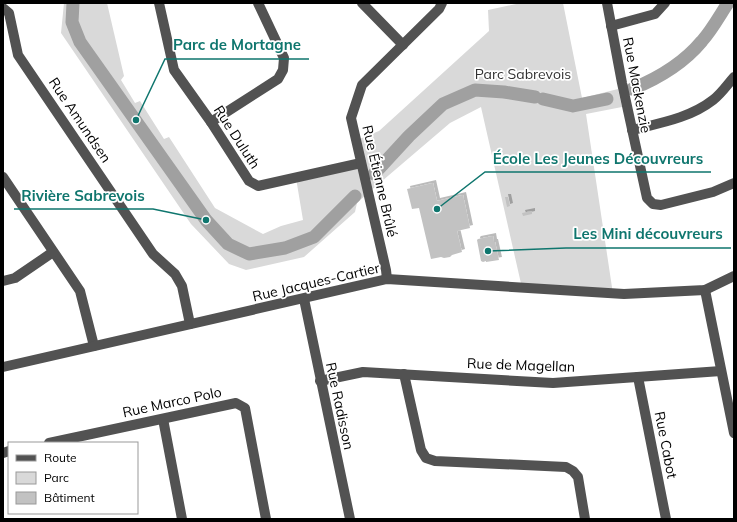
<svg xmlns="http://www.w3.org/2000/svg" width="737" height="522" viewBox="0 0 737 522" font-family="Mulish,sans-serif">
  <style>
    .green { fill: #d9d9d9 }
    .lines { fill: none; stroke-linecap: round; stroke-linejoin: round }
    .river { stroke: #a0a0a0; stroke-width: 13 }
    .building { fill: #c2c2c2; filter: url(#shadow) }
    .minor { stroke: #525252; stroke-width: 10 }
    .labels { text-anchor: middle; stroke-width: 3.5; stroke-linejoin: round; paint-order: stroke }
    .park-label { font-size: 14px; fill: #303030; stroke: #fff }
    .street-label { font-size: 14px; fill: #000; stroke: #fff }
    .leader { fill: none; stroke: #0f766e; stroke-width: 1.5 }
    .callout-dot { fill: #0f766e; stroke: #fff; stroke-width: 1.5 }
    .callout-label { font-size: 15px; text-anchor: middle; font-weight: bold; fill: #0f766e; stroke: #fff; stroke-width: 3.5; stroke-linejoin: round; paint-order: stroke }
  </style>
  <defs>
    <filter id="shadow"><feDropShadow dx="3" dy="-3" stdDeviation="0" flood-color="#0004"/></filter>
  </defs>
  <rect width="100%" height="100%" fill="#fff"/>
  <path class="green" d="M64,3H107L124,76L121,80L135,103L140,101L164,139L169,137L215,208L263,234L281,226L303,220L296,178L361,163L357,140L379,131L489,31L488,10L521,3H563L582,98L618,89L622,107L586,114L613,294L522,288L481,107L450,123L368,193L357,203L355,212L304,257L246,270L229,264L191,224L61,33Z"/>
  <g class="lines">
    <g class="river">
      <path d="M73,3L72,22L80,42L206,220L228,244L249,254L285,248L314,237L355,196"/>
      <path d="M632,89C659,78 683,64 702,41C712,30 720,15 728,3"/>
      <path d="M543,99L573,106L607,99"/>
      <path d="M374,174L409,136L443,104L475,90L504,92L535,97"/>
    </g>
  </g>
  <g class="building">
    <path d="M433,183L437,201L463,195L470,228L457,231L462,252L452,255L450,257L444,258L441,257L431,259L419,208L412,209L407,189Z"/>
    <path d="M505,197H508L510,206L507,207Z"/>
    <path d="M532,211V214L523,216L522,213Z"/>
    <path d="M493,236L494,242H495L499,260L486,262V261L483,262L481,261L477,240L478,239Z"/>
  </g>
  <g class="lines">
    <g class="minor">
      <path d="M159,3L174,70L211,122L249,181L258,186L361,163"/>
      <path d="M362,3L403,45"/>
      <path d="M607,3L622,83L647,198L653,204L661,205L713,192L734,183"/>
      <path d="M3,8L9,13L18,55L153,254L175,274L182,286L190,324"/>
      <path d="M611,26L655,14L665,3"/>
      <path d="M211,122L278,79L283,70L284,58L258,3"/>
      <path d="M632,130C660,123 690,118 713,100C721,94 727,85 734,77"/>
      <path d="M3,177L80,291L94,346"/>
      <path d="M387,279L386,270L351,118L362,85L439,9L442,3"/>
      <path d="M3,281L15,278L53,252"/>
      <path d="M705,290L734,433"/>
      <path d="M304,299L350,519"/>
      <path d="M3,367L387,279L624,294L705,290L734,276"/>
      <path d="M404,374L421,450L426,458L435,461L566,467L573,471L578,477L585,519"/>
      <path d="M638,377L666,519"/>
      <path d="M320,381L363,372L553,383L721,371"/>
      <path d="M163,419L182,519"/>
      <path d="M49,443L236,403L245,408L266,519"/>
      <path d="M3,453L9,451"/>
    </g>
  </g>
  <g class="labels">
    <g class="park-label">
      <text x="523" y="79">Parc Sabrevois</text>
    </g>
    <g class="street-label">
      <text transform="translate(637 85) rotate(79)" y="5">Rue Mackenzie</text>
      <text transform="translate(80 120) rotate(56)" y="5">Rue Amundsen</text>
      <text transform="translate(237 137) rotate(57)" y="5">Rue Duluth</text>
      <text transform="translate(380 181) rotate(77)" y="5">Rue Étienne Brûlé</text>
      <text transform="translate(316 282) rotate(-13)" y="5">Rue Jacques-Cartier</text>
      <text transform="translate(521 365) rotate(2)" y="5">Rue de Magellan</text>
      <text transform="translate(172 402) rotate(-12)" y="5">Rue Marco Polo</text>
      <text transform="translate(340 406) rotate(78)" y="5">Rue Radisson</text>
      <text transform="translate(666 445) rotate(79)" y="5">Rue Cabot</text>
    </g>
  </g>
  <path class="leader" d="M136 120L165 59H309M437 209L485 172H711M206 220L153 209H14M488 251L566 248H731"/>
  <g class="callout-dot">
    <circle cx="136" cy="120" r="4"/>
    <circle cx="437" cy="209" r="4"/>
    <circle cx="206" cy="220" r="4"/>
    <circle cx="488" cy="251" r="4"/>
  </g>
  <g class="callout-label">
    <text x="237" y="50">Parc de Mortagne</text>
    <text x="598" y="164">École Les Jeunes Découvreurs</text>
    <text x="83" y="201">Rivière Sabrevois</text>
    <text x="648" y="239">Les Mini découvreurs</text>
  </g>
  <rect width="737" height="522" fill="none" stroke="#000000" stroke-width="8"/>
  <rect x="8" y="442" width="130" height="72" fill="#ffffff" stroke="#999999"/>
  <rect x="16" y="455" width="20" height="6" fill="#525252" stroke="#999999"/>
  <text x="44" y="462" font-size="12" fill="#000000">Route</text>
  <rect x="16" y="472" width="20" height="12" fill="#d9d9d9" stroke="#999999"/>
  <text x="44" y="482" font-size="12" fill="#000000">Parc</text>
  <rect x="16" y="492" width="20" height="12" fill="#c2c2c2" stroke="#999999"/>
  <text x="44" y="502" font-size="12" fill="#000000">Bâtiment</text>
</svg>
